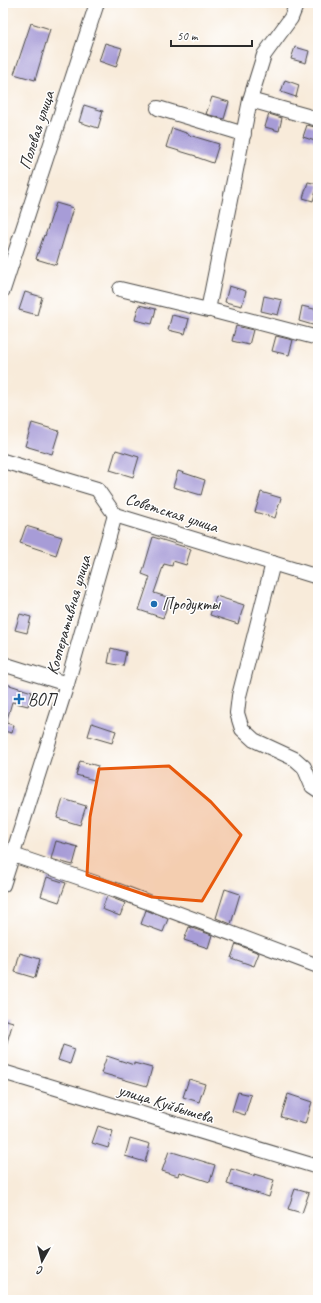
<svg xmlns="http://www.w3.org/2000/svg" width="321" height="1303" viewBox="0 0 321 1303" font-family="Caveat,sans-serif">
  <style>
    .building { fill: #a79cd7 }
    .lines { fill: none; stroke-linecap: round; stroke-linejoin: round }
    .minor-casing { stroke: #4a4845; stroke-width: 16 }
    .minor { stroke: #fff; stroke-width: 14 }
    .marked { fill: #e8590c; fill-opacity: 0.2; stroke: #e8590c; stroke-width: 3; stroke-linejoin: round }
    .poi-dot { fill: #1f6fb2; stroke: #fff; stroke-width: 1.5 }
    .labels { text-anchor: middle; stroke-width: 3; stroke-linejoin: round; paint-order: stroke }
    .street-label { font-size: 17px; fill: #2b2b2b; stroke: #fff }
    .poi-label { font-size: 17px; fill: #2b2b2b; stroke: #fff; text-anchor: start }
  </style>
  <rect width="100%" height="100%" fill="#fff"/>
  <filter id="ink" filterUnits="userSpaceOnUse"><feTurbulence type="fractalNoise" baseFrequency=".025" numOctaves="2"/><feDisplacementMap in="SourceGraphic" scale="8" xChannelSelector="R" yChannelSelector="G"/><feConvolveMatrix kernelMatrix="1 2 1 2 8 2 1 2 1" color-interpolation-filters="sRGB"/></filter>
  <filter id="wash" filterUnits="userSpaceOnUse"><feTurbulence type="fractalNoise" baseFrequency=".012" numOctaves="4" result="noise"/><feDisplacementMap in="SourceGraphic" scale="16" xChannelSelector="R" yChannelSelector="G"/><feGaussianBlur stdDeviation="0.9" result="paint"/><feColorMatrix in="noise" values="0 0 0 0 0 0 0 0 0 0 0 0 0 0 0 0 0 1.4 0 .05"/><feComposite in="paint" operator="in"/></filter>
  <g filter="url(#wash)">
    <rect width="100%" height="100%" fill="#f8ebda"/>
    <g id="blocks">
      <g class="building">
        <path d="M31,23L50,29L35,80L14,74Z"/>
        <path d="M105,43L122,48L116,67L99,61Z"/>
        <path d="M295,47L309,51L306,63L291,59Z"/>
        <path d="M285,80L299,85L296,97L281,92Z"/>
        <path d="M212,97L229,102L224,119L206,114Z"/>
        <path d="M84,105L103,111L98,128L79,122Z"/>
        <path d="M269,114L282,118L279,131L265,127Z"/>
        <path d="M307,125L318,128V142L303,137Z"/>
        <path d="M172,128L189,134V135L219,144L213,163L196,157V156L166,147Z"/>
        <path d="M308,182L318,184L313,201L303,198Z"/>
        <path d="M56,203L73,208L56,265L36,259L44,235L45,236Z"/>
        <path d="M229,286L246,291L242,306L225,302Z"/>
        <path d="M25,292L42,297L37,315L19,310Z"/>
        <path d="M264,296L282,300L278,315L261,311Z"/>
        <path d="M139,305L156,309L152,324L135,320Z"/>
        <path d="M302,306L318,310V316L316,326L299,321Z"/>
        <path d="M172,315L189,319L185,334L168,330Z"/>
        <path d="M236,326L253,330L249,345L232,341Z"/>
        <path d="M276,336L293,340L289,355L272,351Z"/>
        <path d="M32,423L59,431L52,454L25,446Z"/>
        <path d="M116,450L139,457L133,477L110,470Z"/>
        <path d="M178,471L205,480L201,495L173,487Z"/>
        <path d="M261,492L281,498L275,518L255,512Z"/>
        <path d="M26,526L62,537L56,555L20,543Z"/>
        <path d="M153,537L191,549L186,565L173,561L172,566L164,564L154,593L170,598L163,618L139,610L150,577L142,574Z"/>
        <path d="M216,596L244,605L238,624L210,615Z"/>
        <path d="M20,614L31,617L27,633L15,630Z"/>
        <path d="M111,648L126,652L123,666L108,663Z"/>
        <path d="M3,683L32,692L28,706L12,702L6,723L14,725L12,733L3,731Z"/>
        <path d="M92,723L116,731L112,743L88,736Z"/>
        <path d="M80,761L98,766L94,780L76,775Z"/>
        <path d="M63,799L86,806L80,825L57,818Z"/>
        <path d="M56,841L78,847L73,865L51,859Z"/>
        <path d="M47,877L66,883L59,902L41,896Z"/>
        <path d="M225,889L240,894L231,924L216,918Z"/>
        <path d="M107,896L125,903L120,916L102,909Z"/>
        <path d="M146,910L168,919L163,932L141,924Z"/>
        <path d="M189,927L212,935L208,948L184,940Z"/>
        <path d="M236,944L259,953L254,966L231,958Z"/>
        <path d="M20,953L40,959L35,978L15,972Z"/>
        <path d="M3,1019L13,1022L5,1049L3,1048Z"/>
        <path d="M63,1045L75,1049L70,1064L58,1060Z"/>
        <path d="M107,1056L134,1065V1063L152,1068L147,1086L101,1073Z"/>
        <path d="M189,1079L205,1084L199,1102L183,1097Z"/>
        <path d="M238,1092L251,1095L245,1115L232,1111Z"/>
        <path d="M288,1094L312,1102L305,1124L281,1117Z"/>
        <path d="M98,1126L113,1131L108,1148L92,1143Z"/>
        <path d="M130,1138L150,1144L145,1162L125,1156Z"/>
        <path d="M169,1151L215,1165L210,1182L179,1172L178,1176L162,1171Z"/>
        <path d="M231,1169L254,1176V1174L274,1180L269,1197L227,1184Z"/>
        <path d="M295,1189L309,1193L302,1213L288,1209Z"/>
      </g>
    </g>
  </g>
  <g filter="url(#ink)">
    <use href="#blocks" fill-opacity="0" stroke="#4a4845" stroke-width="1"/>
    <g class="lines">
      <defs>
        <g id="minor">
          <path d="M250,100L318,119"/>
          <path d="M158,108L244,134"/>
          <path d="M120,289L208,310L250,100L264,55L291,18L297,3"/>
          <path d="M3,290L97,3"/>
          <path d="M214,311L318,338"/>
          <path d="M3,461L97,489L115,515L318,577"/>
          <path d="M273,563L239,696L237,713L242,729L254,740L295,759L304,767L312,786L318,790"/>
          <path d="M3,664L67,684"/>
          <path d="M13,855L113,889L318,966"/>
          <path d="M3,885L67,684L115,515"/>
          <path d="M3,1072L318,1167"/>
        </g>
      </defs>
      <use href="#minor" class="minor-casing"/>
      <use href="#minor" class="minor"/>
    </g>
  </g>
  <path class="marked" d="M169,766L211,802L241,835L202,901L152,897L87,875L90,817L99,769Z"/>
  <g class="poi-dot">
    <circle cx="154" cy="604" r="4"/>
    <path d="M17 693h4v4h4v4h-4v4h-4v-4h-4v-4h4z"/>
  </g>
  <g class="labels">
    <g class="street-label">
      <text transform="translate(36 130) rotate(-72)" y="6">Полевая улица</text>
      <text transform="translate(172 512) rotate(18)" y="6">Советская улица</text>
      <text transform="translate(68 615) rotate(-74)" y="6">Кооперативная улица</text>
      <text transform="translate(166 1103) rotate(17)" y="6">улица Куйбышева</text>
    </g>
    <g class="poi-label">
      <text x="162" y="610">Продукты</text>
      <text x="28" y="705">ВОП</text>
    </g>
  </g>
  <rect width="321" height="1303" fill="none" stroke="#fff" stroke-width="16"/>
  <g transform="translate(42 1261) rotate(188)" stroke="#ffffff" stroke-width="3" paint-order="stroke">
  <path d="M0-3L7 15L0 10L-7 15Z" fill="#2b2b2b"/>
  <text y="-6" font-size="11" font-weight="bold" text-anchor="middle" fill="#2b2b2b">С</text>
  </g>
  <path d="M171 40v6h81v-6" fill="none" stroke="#2b2b2b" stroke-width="2"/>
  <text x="177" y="40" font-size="12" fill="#2b2b2b" stroke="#ffffff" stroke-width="3" paint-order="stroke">50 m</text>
</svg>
